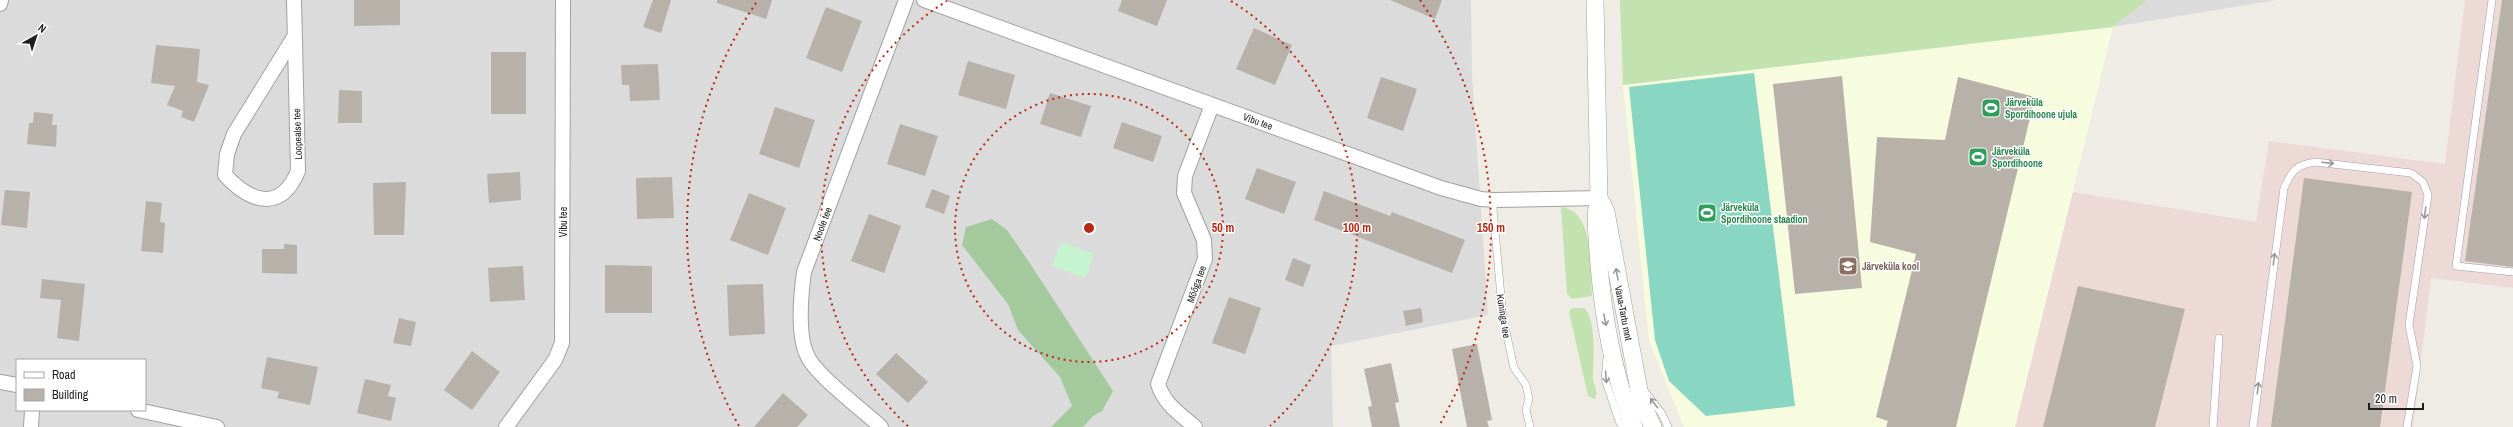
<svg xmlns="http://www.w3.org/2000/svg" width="2513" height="427" viewBox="0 0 2513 427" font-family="'Archivo Narrow',sans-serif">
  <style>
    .residential { fill: #dbdbdb; fill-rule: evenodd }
    .commercial { fill: #edd9d5 }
    .education { fill: #f8fcdf }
    .grass { fill: #c2e3af }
    .forest { fill: #a4c99d }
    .park { fill: #c5f4cf }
    .pitch { fill: #89d6c2 }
    .building { fill: #b7b1aa }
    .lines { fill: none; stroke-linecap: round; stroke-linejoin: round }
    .service-casing { stroke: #a1a1a1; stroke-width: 8 }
    .minor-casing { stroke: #a1a1a1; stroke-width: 16 }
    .tertiary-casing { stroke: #a1a1a1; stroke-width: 18 }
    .service { stroke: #fff; stroke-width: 7 }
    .minor { stroke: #fff; stroke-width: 14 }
    .tertiary { stroke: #fff; stroke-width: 17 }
    .oneway { stroke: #999 }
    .ring { fill: none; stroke: #b92712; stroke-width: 2; stroke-dasharray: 2 4 }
    .labels { text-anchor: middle; stroke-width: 3; stroke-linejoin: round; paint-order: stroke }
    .leisure-label { font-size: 10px; font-weight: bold; fill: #27864d; stroke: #fff; text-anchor: start }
    .street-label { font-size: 10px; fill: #1d1d1d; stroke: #fff }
    .education-label { font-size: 10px; font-weight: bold; fill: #785e54; stroke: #fff; text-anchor: start }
    .centre { fill: #b92712; stroke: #fff; stroke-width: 2 }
    .ring-label { font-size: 12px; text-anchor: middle; font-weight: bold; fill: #b92712; stroke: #fff; stroke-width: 3; stroke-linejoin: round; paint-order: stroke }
  </style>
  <rect width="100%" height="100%" fill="#eeece4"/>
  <g class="residential">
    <path d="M0,0H1471L1472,75L1488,315L1331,346L1333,427H0ZM17,360H145V410H17Z"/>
    <path d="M2147,0H2276L2113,27Z"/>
  </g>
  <path class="commercial" d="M2465,0H2513V288L2431,278L2413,427H2015L2073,192L2256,222L2269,141L2445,164Z"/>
  <path class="education" d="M2113,27L2015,427H1684L1649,341L1623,85Z"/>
  <g class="grass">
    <path d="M1620,0H2147L2113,27L1623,85Z"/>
    <path d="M1561,207C1595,210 1590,270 1592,296L1572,299L1567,294Z"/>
    <path d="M1572,308H1584C1597,318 1593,362 1593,378C1593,385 1600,393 1594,399L1588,396L1569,312Z"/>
  </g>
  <path class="forest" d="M992,219L1007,230L1029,262L1113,391L1102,411L1093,416L1083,427H1051L1072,406L1060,377L1018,330L1008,304L962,245L966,227Z"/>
  <path class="park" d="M1061,242L1094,254L1085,278L1052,266Z"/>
  <path class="pitch" d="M1754,73L1795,406L1706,416L1669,381L1655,340L1629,87Z"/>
  <g class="building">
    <path d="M354,0H400V25L354,26Z"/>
    <path d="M653,0H671L661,33L643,27Z"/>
    <path d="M717,0H772L766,19L717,3Z"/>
    <path d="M1122,0H1167L1157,26L1118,11Z"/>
    <path d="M1390,0H1442L1435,19Z"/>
    <path d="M2502,0H2513V267L2465,261Z"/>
    <path d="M826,7L862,21L842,72L806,58Z"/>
    <path d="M1254,28L1292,45L1275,85L1236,69Z"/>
    <path d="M156,45L200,49L197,82L209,85L194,122L181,117L183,111L167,105L175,86L151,83Z"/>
    <rect x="491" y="52" width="35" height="62"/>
    <path d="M968,61L1015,75L1006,109L958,95Z"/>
    <path d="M658,64L660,100L630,101L629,85H622L621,65Z"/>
    <path d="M1842,76L1862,288L1795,294L1773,84Z"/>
    <path d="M1381,77L1417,89L1403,131L1367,118Z"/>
    <path d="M1958,77L2035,97L1956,427H1886L1888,421L1876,417L1916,254L1870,242L1877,137L1945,140Z"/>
    <path d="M339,90L362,91V123H338Z"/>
    <path d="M1050,93L1091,106L1081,137L1040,124Z"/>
    <path d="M775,107L815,120L799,168L759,154Z"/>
    <path d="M34,112L53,114L52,125H57L56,147L27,144L29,123H33Z"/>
    <path d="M1122,122L1162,136L1153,162L1113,148Z"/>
    <path d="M900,124L938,136L925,176L887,164Z"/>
    <path d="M1257,168L1296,182L1284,214L1245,199Z"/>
    <path d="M520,172L521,200L489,203L487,174Z"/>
    <path d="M672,177L674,218L637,219L636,178Z"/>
    <path d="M2304,178L2412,192L2380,427H2271Z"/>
    <path d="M406,182L404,235H374L373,183Z"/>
    <path d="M932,189L950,196L944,214L925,207Z"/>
    <path d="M5,190L30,192L27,228L1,225Z"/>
    <path d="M1324,191L1390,216L1392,212L1465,240L1452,273L1314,220Z"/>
    <path d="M749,193L786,208L768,255L730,240Z"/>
    <path d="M146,201L162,203L160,222L165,223L163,253L141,251Z"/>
    <path d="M869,214L901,226L884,273L851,261Z"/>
    <path d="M284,244L297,245V274L262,273V249H284Z"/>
    <path d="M1293,258L1311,265L1303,287L1285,280Z"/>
    <path d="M605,265L652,266V313H605Z"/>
    <path d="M523,266L525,300L490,302L488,268Z"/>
    <path d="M42,279L85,284L79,341L57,338L61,300L40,298Z"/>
    <path d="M763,284L765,334L729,336L727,285Z"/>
    <path d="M2078,286L2185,309L2155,427H2043Z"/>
    <path d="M1229,297L1261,308L1245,354L1212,343Z"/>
    <path d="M1421,308L1423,322L1406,326L1403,311Z"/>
    <path d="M399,318L416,322L411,346L393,343Z"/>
    <path d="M1477,344L1492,420L1487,421L1489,427H1467L1452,349Z"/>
    <path d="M472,351L500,372L472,410L444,390Z"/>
    <path d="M896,353L928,382L908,403L876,374Z"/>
    <path d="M267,357L318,367L310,405L277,398L279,392L261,388Z"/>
    <path d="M1391,363L1399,402L1395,403L1400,427H1372L1368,407L1372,406L1364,369Z"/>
    <path d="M365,379L391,385L388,396L396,398L391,421L357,413Z"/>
    <path d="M783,393L808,415L797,427H754Z"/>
  </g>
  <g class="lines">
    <defs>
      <g id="service">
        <path d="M2492,0L2456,266L2513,272"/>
        <path d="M1494,200L1493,209L1503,318L1514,368L1526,385L1529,399L1526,410L1530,427"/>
        <path d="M1607,358L1605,379L1619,421L1623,427"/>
        <path d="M1643,389L1662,414L1668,427"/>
        <path d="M2213,427L2219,338"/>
        <path d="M2253,427L2284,188C2292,170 2296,165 2315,162L2411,173L2423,182L2428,195L2409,325L2417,366L2407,427"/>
      </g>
      <g id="minor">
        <path d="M924,0L1441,188L1481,199L1494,200L1599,198"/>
        <path d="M0,4L1,0"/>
        <path d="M294,37L234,134L227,154L225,175C251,203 281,212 298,171L294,0"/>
        <path d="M0,382L17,385"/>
        <path d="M138,410L217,427"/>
        <path d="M31,427L32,410"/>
        <path d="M506,427L555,360L562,343L563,0"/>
        <path d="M881,427C864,411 817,376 808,357C797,337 801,294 804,272L906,0"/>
        <path d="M1195,427C1180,414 1164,404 1158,384L1205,259L1204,240L1184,193L1185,176L1212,105"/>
      </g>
      <g id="tertiary">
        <path d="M1595,0L1599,198C1594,216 1597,233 1598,252C1602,311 1612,371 1634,427"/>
        <path d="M1602,203L1606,212L1641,401L1653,427"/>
      </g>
    </defs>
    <use href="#service" class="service-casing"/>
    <use href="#minor" class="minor-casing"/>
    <use href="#tertiary" class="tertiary-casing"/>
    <use href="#service" class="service"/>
    <use href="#minor" class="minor"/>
    <use href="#tertiary" class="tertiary"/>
  </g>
  <defs><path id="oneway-shaft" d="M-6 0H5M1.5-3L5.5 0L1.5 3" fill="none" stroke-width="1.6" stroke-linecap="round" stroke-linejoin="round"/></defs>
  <g class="oneway">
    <use href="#oneway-shaft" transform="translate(2328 163) rotate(7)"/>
    <use href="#oneway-shaft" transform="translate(2425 213) rotate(98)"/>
    <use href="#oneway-shaft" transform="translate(2274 259) rotate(-83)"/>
    <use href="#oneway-shaft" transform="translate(1617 274) rotate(-100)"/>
    <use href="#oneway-shaft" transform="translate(1605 320) rotate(79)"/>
    <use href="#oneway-shaft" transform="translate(1606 377) rotate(86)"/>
    <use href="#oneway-shaft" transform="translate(2258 388) rotate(-83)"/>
    <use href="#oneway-shaft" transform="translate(1654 403) rotate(-127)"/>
  </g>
  <g class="ring">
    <circle cx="1089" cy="228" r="134"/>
    <path d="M908 426A268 268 0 0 1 947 1M1231 1A268 268 0 0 1 1270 426"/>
    <path d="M739 426A402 402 0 0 1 758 0M1420 0A402 402 0 0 1 1439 426"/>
  </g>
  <defs>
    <symbol id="stadium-square" viewBox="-11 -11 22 22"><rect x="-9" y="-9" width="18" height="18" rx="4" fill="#2e9e5b" stroke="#fff"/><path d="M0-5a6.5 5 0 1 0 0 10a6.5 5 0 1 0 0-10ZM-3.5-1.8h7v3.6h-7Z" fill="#fff"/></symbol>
    <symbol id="school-square" viewBox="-11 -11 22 22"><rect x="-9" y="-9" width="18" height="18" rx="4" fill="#8d6e63" stroke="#fff"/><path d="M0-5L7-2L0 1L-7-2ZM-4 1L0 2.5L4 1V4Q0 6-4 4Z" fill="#fff"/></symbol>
  </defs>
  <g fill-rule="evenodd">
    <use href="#stadium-square" x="1980" y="97" width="22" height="22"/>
    <use href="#stadium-square" x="1967" y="146" width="22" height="22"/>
    <use href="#stadium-square" x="1696" y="202" width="22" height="22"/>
    <use href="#school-square" x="1837" y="255" width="22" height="22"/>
  </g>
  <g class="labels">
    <g class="leisure-label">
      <text x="2005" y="106">Järveküla<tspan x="2005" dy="12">Spordihoone ujula</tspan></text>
      <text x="1992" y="155">Järveküla<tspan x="1992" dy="12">Spordihoone</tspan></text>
      <text x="1721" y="211">Järveküla<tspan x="1721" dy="12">Spordihoone staadion</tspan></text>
    </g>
    <g class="street-label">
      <text transform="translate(1258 121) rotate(20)" y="4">Vibu tee</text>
      <text transform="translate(297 134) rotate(-92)" y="4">Loopealse tee</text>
      <text transform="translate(563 222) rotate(-90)" y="4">Vibu tee</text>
      <text transform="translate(822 224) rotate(-69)" y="4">Noole tee</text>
      <text transform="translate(1196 284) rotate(-70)" y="4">Mõõga tee</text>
      <text transform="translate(1624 313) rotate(79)" y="4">Vana-Tartu mnt</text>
      <text transform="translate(1504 316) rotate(81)" y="4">Kuninga tee</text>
    </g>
    <g class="education-label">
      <text x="1862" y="270">Järveküla kool</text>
    </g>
  </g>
  <circle cx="1089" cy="228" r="6" class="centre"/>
  <g class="ring-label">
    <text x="1223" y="232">50 m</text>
    <text x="1357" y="232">100 m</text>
    <text x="1491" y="232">150 m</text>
  </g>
  <rect x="16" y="359" width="130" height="52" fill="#ffffff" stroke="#a5a5a5"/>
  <rect x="24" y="372" width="20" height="6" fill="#ffffff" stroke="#a5a5a5"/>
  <text x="52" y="379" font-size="12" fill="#1d1d1d">Road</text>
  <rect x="24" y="389" width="20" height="12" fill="#b7b1aa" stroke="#a5a5a5"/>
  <text x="52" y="399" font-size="12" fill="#1d1d1d">Building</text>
  <g transform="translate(36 36) rotate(39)" stroke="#ffffff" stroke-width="3" paint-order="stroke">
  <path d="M0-3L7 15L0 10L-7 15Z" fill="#1d1d1d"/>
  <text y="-6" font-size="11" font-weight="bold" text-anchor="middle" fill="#1d1d1d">N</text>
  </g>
  <path d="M2369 403v6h54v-6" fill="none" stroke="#1d1d1d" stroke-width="2"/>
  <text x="2375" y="403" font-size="12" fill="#1d1d1d" stroke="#ffffff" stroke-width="3" paint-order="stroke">20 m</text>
</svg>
